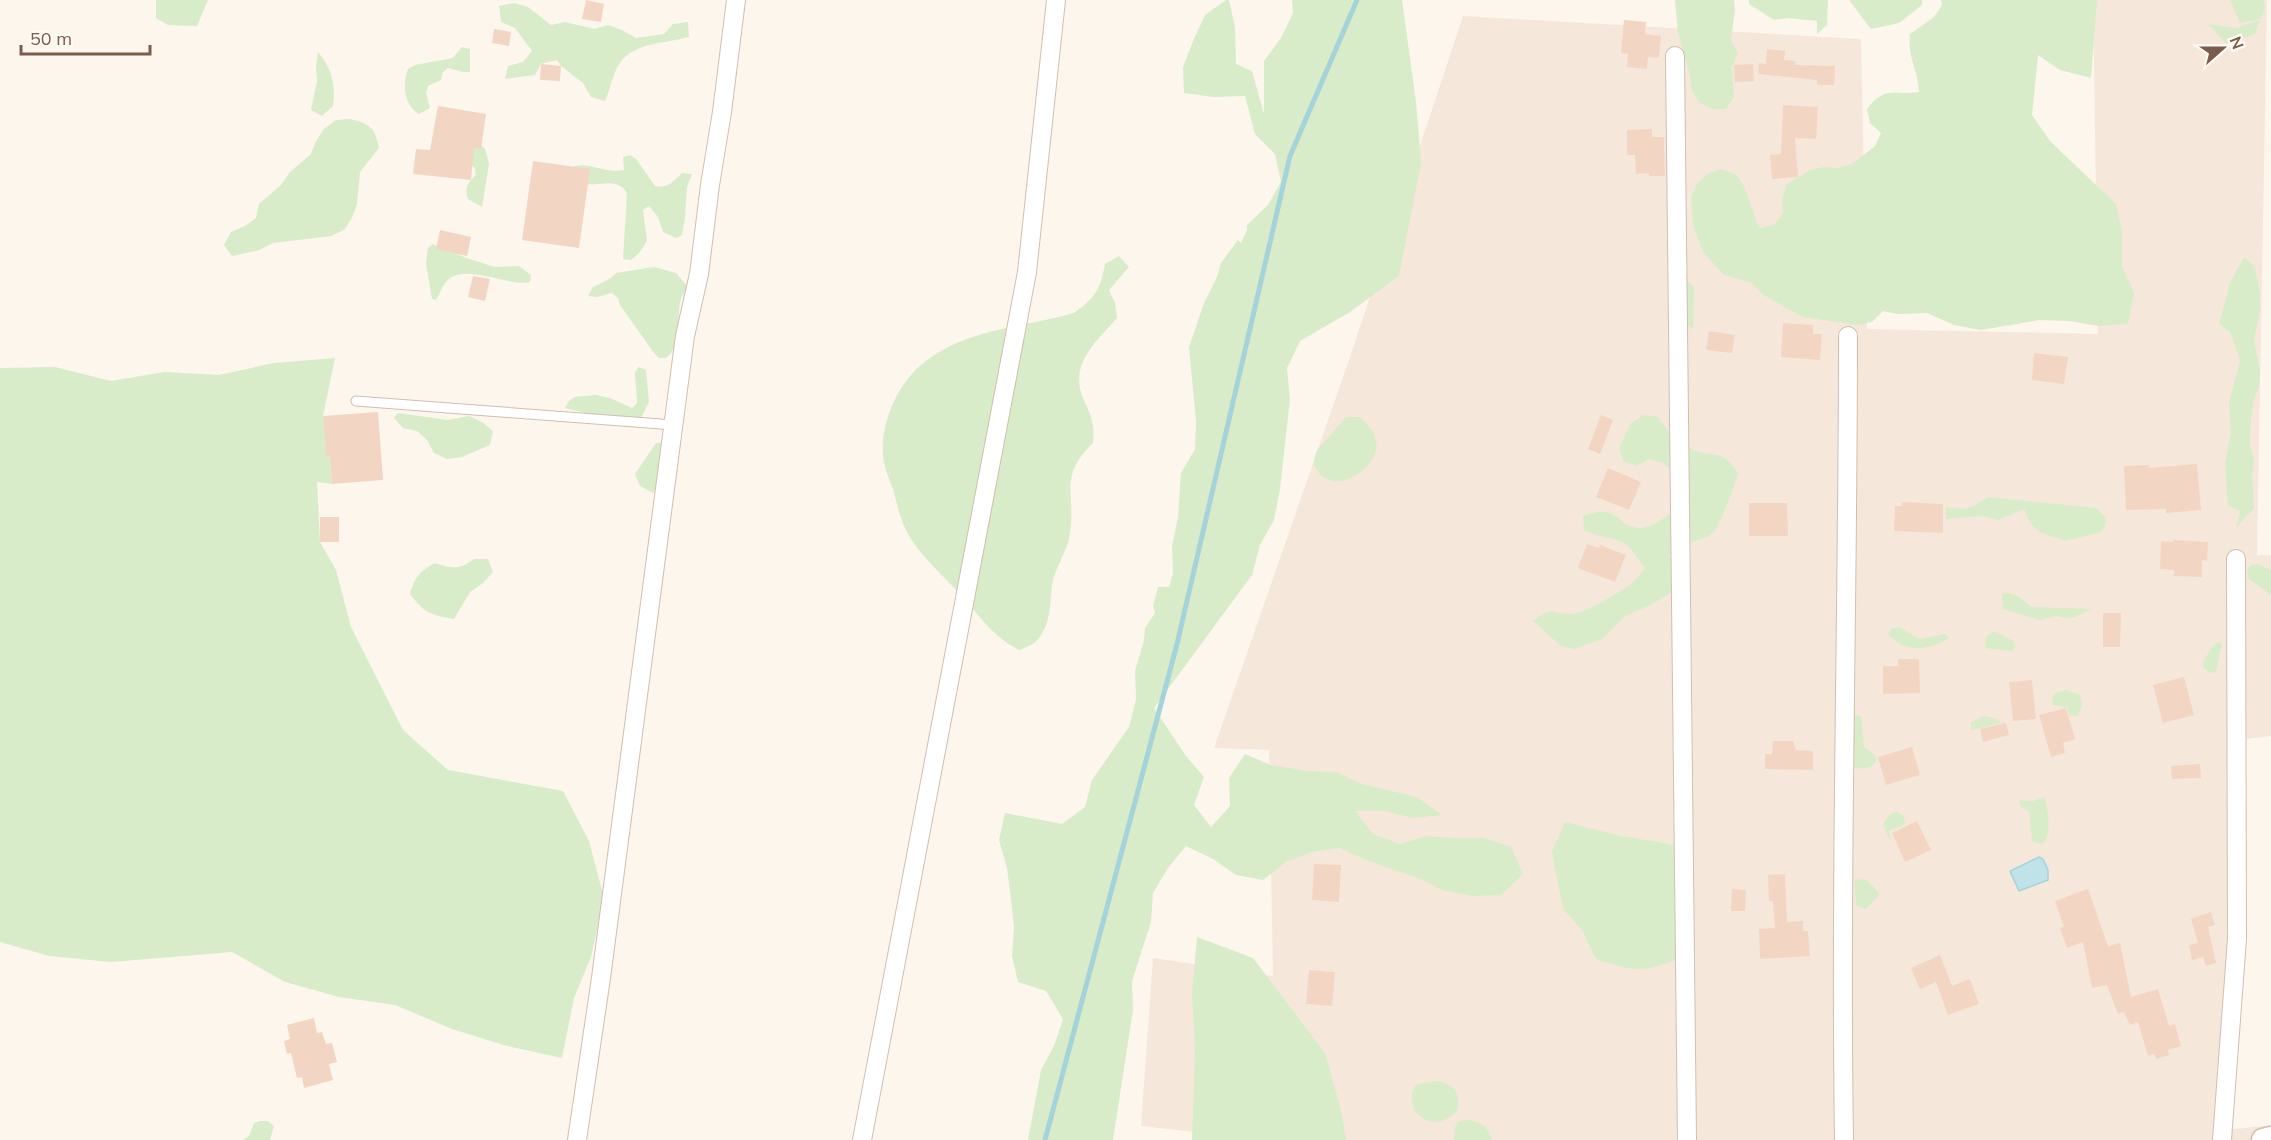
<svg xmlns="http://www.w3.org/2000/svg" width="2271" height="1140" viewBox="0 0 2271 1140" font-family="Mulish,sans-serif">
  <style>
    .residential { fill: #f5e8da }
    .green { fill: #d8ecc9 }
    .water { fill: #bfe3e8; stroke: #a5d3da; stroke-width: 1.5 }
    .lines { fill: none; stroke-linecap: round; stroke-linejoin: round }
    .stream { stroke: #a5d3da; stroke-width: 5 }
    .building { fill: #f3d5c3 }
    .service-casing { stroke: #d1beb0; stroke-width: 11 }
    .minor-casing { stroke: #d1beb0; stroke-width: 20 }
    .tertiary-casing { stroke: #d1beb0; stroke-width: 25 }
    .service { stroke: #fff; stroke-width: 9 }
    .minor { stroke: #fff; stroke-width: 18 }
    .tertiary { stroke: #fff; stroke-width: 22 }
  </style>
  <rect width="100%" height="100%" fill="#fdf6ec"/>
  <path class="residential" d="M2093,0H2267L2257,555H2271V736L2245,739L2227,1130L2271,1125V1140H1264L1141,1126L1153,958L1273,976L1269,750L1214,748L1350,357L1463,16L1861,39L1867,329L2098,334Z"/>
  <g class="green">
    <path d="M156,0H208L197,26L168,25L156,18Z"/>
    <path d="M1226,0H1229L1235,27L1236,64L1252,71L1264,114V61L1281,38L1293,13L1292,0H1402L1416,102L1421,163L1399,276L1350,312L1300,341L1287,368L1290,399L1280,489L1274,520L1260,545L1252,575L1154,708L1186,756L1204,777L1194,805L1211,827L1230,806L1229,778L1245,754L1271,765L1307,771L1336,772L1362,784L1417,797L1442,815L1413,818L1384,811H1355L1373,834L1400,844L1426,836L1454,838H1484L1511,847L1523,874L1501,895L1473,896L1445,891L1420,879L1366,860L1340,848L1312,852L1286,862L1263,880L1236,875L1213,859L1186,846L1168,868L1153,893L1151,922L1132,981L1133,1010L1113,1140H1028L1041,1070L1054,1046L1063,1019L1046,991L1018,982L1012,956L1014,928L1011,899L1007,868L999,840L1005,813L1062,824L1085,807L1092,780L1129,727L1136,699L1135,671L1144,640L1145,628L1155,613L1153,606L1158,587H1169L1173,574L1172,546L1178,517L1181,473L1195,449L1196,421L1189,347L1204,303L1217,277L1221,263L1238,240L1241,243L1247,230V225L1268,205L1281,182L1275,154L1255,134L1245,96L1214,97L1184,93L1183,67L1193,41L1205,15Z"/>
    <path d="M1675,0H1734L1735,10L1731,40L1738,53L1732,67L1734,97L1726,109H1712L1699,102L1692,90L1690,75L1678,33Z"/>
    <path d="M1749,0H1828L1827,25L1817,34V21L1788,18L1774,20L1749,4Z"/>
    <path d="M1849,0H1922V5L1899,23L1871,29Z"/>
    <path d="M1941,0H2097L2091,78L2060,70L2038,55L2032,115L2050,141L2116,204L2122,232V266L2134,293L2128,324L2099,326L2069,321L2040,320L1981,330L1954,325L1927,313L1897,314L1883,311L1872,322L1859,325L1802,317L1762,294L1752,283L1724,275L1703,252L1693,225L1691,197L1697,184L1708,174L1720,169C1725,170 1731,172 1735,174C1746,182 1752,213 1760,228L1774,225L1783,213L1782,199L1786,185L1810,170L1824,167L1839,168L1852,164L1875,146L1881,133L1870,123L1867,109C1886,85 1892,96 1919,92C1918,69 1907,58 1910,34L1934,17L1942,5Z"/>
    <path d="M2230,0H2264L2265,8L2261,19L2240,23Z"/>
    <path d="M514,3L528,7L551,25L565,22L594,29L608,25L622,30L636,38L664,34L673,24L688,22L689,37C661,45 625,41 614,75C610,84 609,93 605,101L591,97L583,83L561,66L557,60L541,64L535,75L505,79L508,66L523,62L532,51L515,28L501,22L499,6Z"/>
    <path d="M2260,20L2255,34L2227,45L2208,24L2236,28Z"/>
    <path d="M462,47L470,49V72H463L448,68L443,72L441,80L428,86L426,93L430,108L419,114C404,105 402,84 408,69L415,65L453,58Z"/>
    <path d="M318,52C332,69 336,85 333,106L322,116L311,110L317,81L316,67Z"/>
    <path d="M350,119C371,124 375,128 379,148L360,172L357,204L352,218L344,230L331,236L273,243L259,250L232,256L224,245L231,232L245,226L256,218L259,204L281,185L290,172L311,154L316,141L324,129L336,120Z"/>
    <path d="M436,137L480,144L485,149L489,164L482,207L468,199C464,188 468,182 476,175L475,168Z"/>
    <path d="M630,155L636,159L655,186C667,189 674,181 682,173L692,174L687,187L685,217L682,235L676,238L663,232L658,217L649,206L643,210L647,241L639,253L631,260L623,259L627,193C617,177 601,186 586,184L572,167C589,161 606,174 624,170L623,157Z"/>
    <path d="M433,244L445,251H452L466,258L495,267L519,266L531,275L530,282C509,287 465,263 448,280C442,285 440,294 436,300L432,299L426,263L428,248Z"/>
    <path d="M1119,256L1129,267L1109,290L1115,303L1117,318C1096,342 1069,364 1083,398C1091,416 1095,423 1093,443C1058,477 1076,492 1070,533C1068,551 1055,567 1052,585C1050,601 1051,621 1041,635C1036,644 1029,646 1019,650C990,635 979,614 957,591C940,572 920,556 907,532C900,519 897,504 893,489C890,481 886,472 884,463C878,429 895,387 921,365C965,328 1022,328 1074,313C1096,297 1100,290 1105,264Z"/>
    <path d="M2244,257L2255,267L2260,295V310L2254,340L2260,372L2259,387L2253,401L2250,431V445L2254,459L2252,475L2254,508L2236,528L2240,511L2228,506L2225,463L2231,433L2229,403L2240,360L2230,332L2219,324L2230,283Z"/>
    <path d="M654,267L676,273L687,286C686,291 683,294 681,299C675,320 685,342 666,358H659L654,353L620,305L618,298L612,293L597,297L588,296L593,287L611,278L616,273Z"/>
    <path d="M1681,280L1689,282L1694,288L1693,329L1684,323Z"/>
    <path d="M335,358L323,416L330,456L332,484L317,482L320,542L336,570L351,627L403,730L448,770L563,791L589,841L604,898L591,957L574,998L562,1058L507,1046L452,1029L395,1005L339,997L285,982L232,952L111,962L49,956L0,942V368L55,367L111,381L164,372L219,375L274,363Z"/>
    <path d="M639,367L646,370L649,402L642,416L635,420L598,416L565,408L569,401L575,397L595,395L610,398L632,408L637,403L635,372Z"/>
    <path d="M398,413L448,420L469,416L482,422L493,431L490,445L462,457L447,459L434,453L427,440L417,431L403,428L394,418Z"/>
    <path d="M1643,415L1658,417C1665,428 1678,441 1689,448C1710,460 1723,445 1738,474C1735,484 1732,492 1728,502C1713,536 1717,538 1677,544L1669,556L1678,569L1676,590L1650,605L1624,617L1602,639L1575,649L1561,646L1533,621C1552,606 1551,614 1571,614C1582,615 1624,590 1633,582C1638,578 1641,573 1644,568C1623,530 1617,545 1584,530L1583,516C1619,502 1615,527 1640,528C1653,528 1668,515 1678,508L1673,471L1663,463L1649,459L1636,466L1623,461L1619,448L1631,423Z"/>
    <path d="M1346,417H1360C1366,423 1374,431 1376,440C1382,465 1341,494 1321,475C1318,473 1316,467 1313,464L1317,450Z"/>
    <path d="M656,443H661C661,459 661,479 653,493L640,486L635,474Z"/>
    <path d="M1988,497L2096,508L2106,518L2105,526L2101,532L2066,541L2039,532L2031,524L2024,509L1998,520L1982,516L1946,519V507L1964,509L1976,505Z"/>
    <path d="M474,559H488L493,572L483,583L470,592L454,619C431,615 424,613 410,594C414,578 420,571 435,563C451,569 460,570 474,559Z"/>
    <path d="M2258,564L2271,570V595L2249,579L2247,571L2251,565Z"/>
    <path d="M2011,593L2021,598L2031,607L2092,609L2075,617L2067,618L2056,616L2040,620L2003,609L2002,594Z"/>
    <path d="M1899,627L1920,639L1945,634L1949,638C1930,651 1904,653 1888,634L1891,629Z"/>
    <path d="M1994,631L2013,641L2016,647L2011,651L1985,648L1986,636Z"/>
    <path d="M2218,642L2222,643L2216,672L2210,673L2204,668L2203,661C2209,654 2210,647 2218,642Z"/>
    <path d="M2066,690L2080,695L2082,706L2078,716H2070L2067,707L2053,705L2052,698L2055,693Z"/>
    <path d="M1857,715L1861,716L1864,747L1875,755L1877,760C1871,770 1861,770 1851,766L1853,717Z"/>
    <path d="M1984,716L1994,718L2002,723L1971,730V722Z"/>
    <path d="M2044,797C2048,809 2053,835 2042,844L2032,841L2029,812L2020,806V800L2033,801Z"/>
    <path d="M1897,812L1904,816L1905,824L1889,831L1891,838L1889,839L1883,824L1890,814Z"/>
    <path d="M1565,822L1621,836L1675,845L1676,921L1680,958C1642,973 1634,972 1596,959L1582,930L1563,909L1552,852Z"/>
    <path d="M1854,879L1867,880L1880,894L1866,909L1856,905Z"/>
    <path d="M1197,937L1253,958L1325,1053L1341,1110L1346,1140H1192L1195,1049L1192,993Z"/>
    <path d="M1439,1081C1455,1085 1461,1094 1457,1111C1429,1140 1399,1104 1417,1084Z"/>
    <path d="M1470,1120C1482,1123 1488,1127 1492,1140H1454L1455,1127L1459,1121Z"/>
    <path d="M260,1121H268L274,1126L270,1140H243L249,1136L254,1123Z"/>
  </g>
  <path class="water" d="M2039,857L2043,859L2048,870V880L2019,891L2010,871Z"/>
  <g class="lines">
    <path class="stream" d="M1045,1140L1177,644L1290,156L1357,0"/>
  </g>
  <g class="building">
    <path d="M586,0L604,4L601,22L582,19Z"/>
    <path d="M1624,20L1646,22L1645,34L1661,36L1659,58L1648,57L1647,69L1627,67L1628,54L1621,53Z"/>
    <path d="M494,29L511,32L509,46L492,43Z"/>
    <path d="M1767,49L1785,51L1784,60L1795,61V65L1835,66L1834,85H1817V80L1758,74L1759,63L1766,64Z"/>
    <path d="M541,64L561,66L560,81L540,80Z"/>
    <path d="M1753,64L1754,81L1735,82L1734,65Z"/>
    <path d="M1783,105L1818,107L1816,139L1795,138L1798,177L1772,179L1770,155L1781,154Z"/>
    <path d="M438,106L486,114L481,149L474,148L471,180L413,174L416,149L430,150Z"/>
    <path d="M1652,129V137H1664L1665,176H1649V173L1636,174L1635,155H1627V130Z"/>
    <path d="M533,161L590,169L579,248L522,240Z"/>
    <path d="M440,230L471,237L467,256L436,249Z"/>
    <path d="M473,276L490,279L485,301L468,297Z"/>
    <path d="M1783,323L1813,325V334H1822L1820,360L1781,357Z"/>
    <path d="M1709,331L1735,335L1732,353L1706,350Z"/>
    <path d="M2034,353L2068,357L2064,384L2032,380Z"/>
    <path d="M378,412L383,480L332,484L330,456H326L323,416Z"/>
    <path d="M1601,415L1613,420L1600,454L1588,449Z"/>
    <path d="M2197,464L2201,510L2166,513V509L2126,510L2124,466L2149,465V468Z"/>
    <path d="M1608,468L1641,482L1629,510L1596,497Z"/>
    <path d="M1902,502L1943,504V533L1894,531L1895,506H1902Z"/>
    <path d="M1749,503H1787L1788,536H1749Z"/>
    <rect x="320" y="517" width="19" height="25"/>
    <path d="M2173,540L2208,542L2207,561L2202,560V577L2174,576V570L2160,569L2161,541L2173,542Z"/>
    <path d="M1587,544L1599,548L1600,545L1626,555L1615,582L1578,568Z"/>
    <path d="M2103,613H2121L2120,647H2103Z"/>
    <path d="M1898,659H1919L1920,693L1883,694V666H1898Z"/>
    <path d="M2184,677L2194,715L2163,723L2153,685Z"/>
    <path d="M2032,680L2036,719L2013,721L2009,682Z"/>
    <path d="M2066,708L2075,739L2063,743L2065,753L2051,757L2039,715Z"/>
    <path d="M2006,723L2009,735L1983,742L1980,729Z"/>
    <path d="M1773,741H1793L1796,750L1813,751V770L1765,769V754H1772Z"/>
    <path d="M1912,747L1920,775L1886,785L1878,757Z"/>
    <path d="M2200,764L2201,778L2172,779L2171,766Z"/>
    <path d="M1917,821L1931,850L1905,862L1892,833Z"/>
    <path d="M1314,864L1341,865L1339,902L1312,900Z"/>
    <path d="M1785,874L1787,922L1803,921V931H1808L1810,956L1760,959L1759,929L1775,928L1773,901H1769L1768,875Z"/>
    <path d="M1732,889L1746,890L1745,911H1731Z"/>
    <path d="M2088,889L2108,946L2120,943L2131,997L2158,989L2169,1026L2175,1024L2181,1046L2168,1050L2169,1055L2156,1059L2154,1054L2148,1056L2138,1022L2130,1025L2124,1012L2118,1014L2107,985L2092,988L2083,942L2067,948L2060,928L2064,927L2055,901Z"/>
    <path d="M2211,912L2215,925L2208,927L2216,963L2206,966L2203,957L2192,960L2189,945L2198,943L2191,919Z"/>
    <path d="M1940,955L1952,986L1970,979L1979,1004L1948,1015L1936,982L1920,989L1911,968Z"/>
    <path d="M1309,970L1335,972L1332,1006L1306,1004Z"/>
    <path d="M314,1018L317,1033L322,1032L326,1044L332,1043L337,1062L329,1064L333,1080L304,1088L302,1077L297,1078L291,1053L287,1054L284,1041L290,1039L287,1025Z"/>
  </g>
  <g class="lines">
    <defs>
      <path id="service" d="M356,401L674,425"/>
      <g id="minor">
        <path d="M1675,56L1687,1140"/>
        <path d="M577,1140L601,978L685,336L699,274L710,185L722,112L736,0"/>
        <path d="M862,1140L1027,272L1056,0"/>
        <path d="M1844,1140C1840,872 1848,604 1848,336"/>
        <path d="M2222,1140L2237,939L2236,559"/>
      </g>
      <path id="tertiary" d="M2263,1140L2271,1138"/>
    </defs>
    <use href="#service" class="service-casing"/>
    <use href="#minor" class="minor-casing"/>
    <use href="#tertiary" class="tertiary-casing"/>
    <use href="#service" class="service"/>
    <use href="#minor" class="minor"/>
    <use href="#tertiary" class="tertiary"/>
  </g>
  <g transform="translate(2223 48) rotate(69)" stroke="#fffaf3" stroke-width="4.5" paint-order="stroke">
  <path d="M0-4.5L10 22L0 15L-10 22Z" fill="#7a5c4d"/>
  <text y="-9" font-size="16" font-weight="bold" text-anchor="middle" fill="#7a5c4d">N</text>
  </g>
  <path d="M21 45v9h129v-9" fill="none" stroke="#7a5c4d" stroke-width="3"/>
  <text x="30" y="45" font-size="18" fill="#7a5c4d" stroke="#fffaf3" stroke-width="4.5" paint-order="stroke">50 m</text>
</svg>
